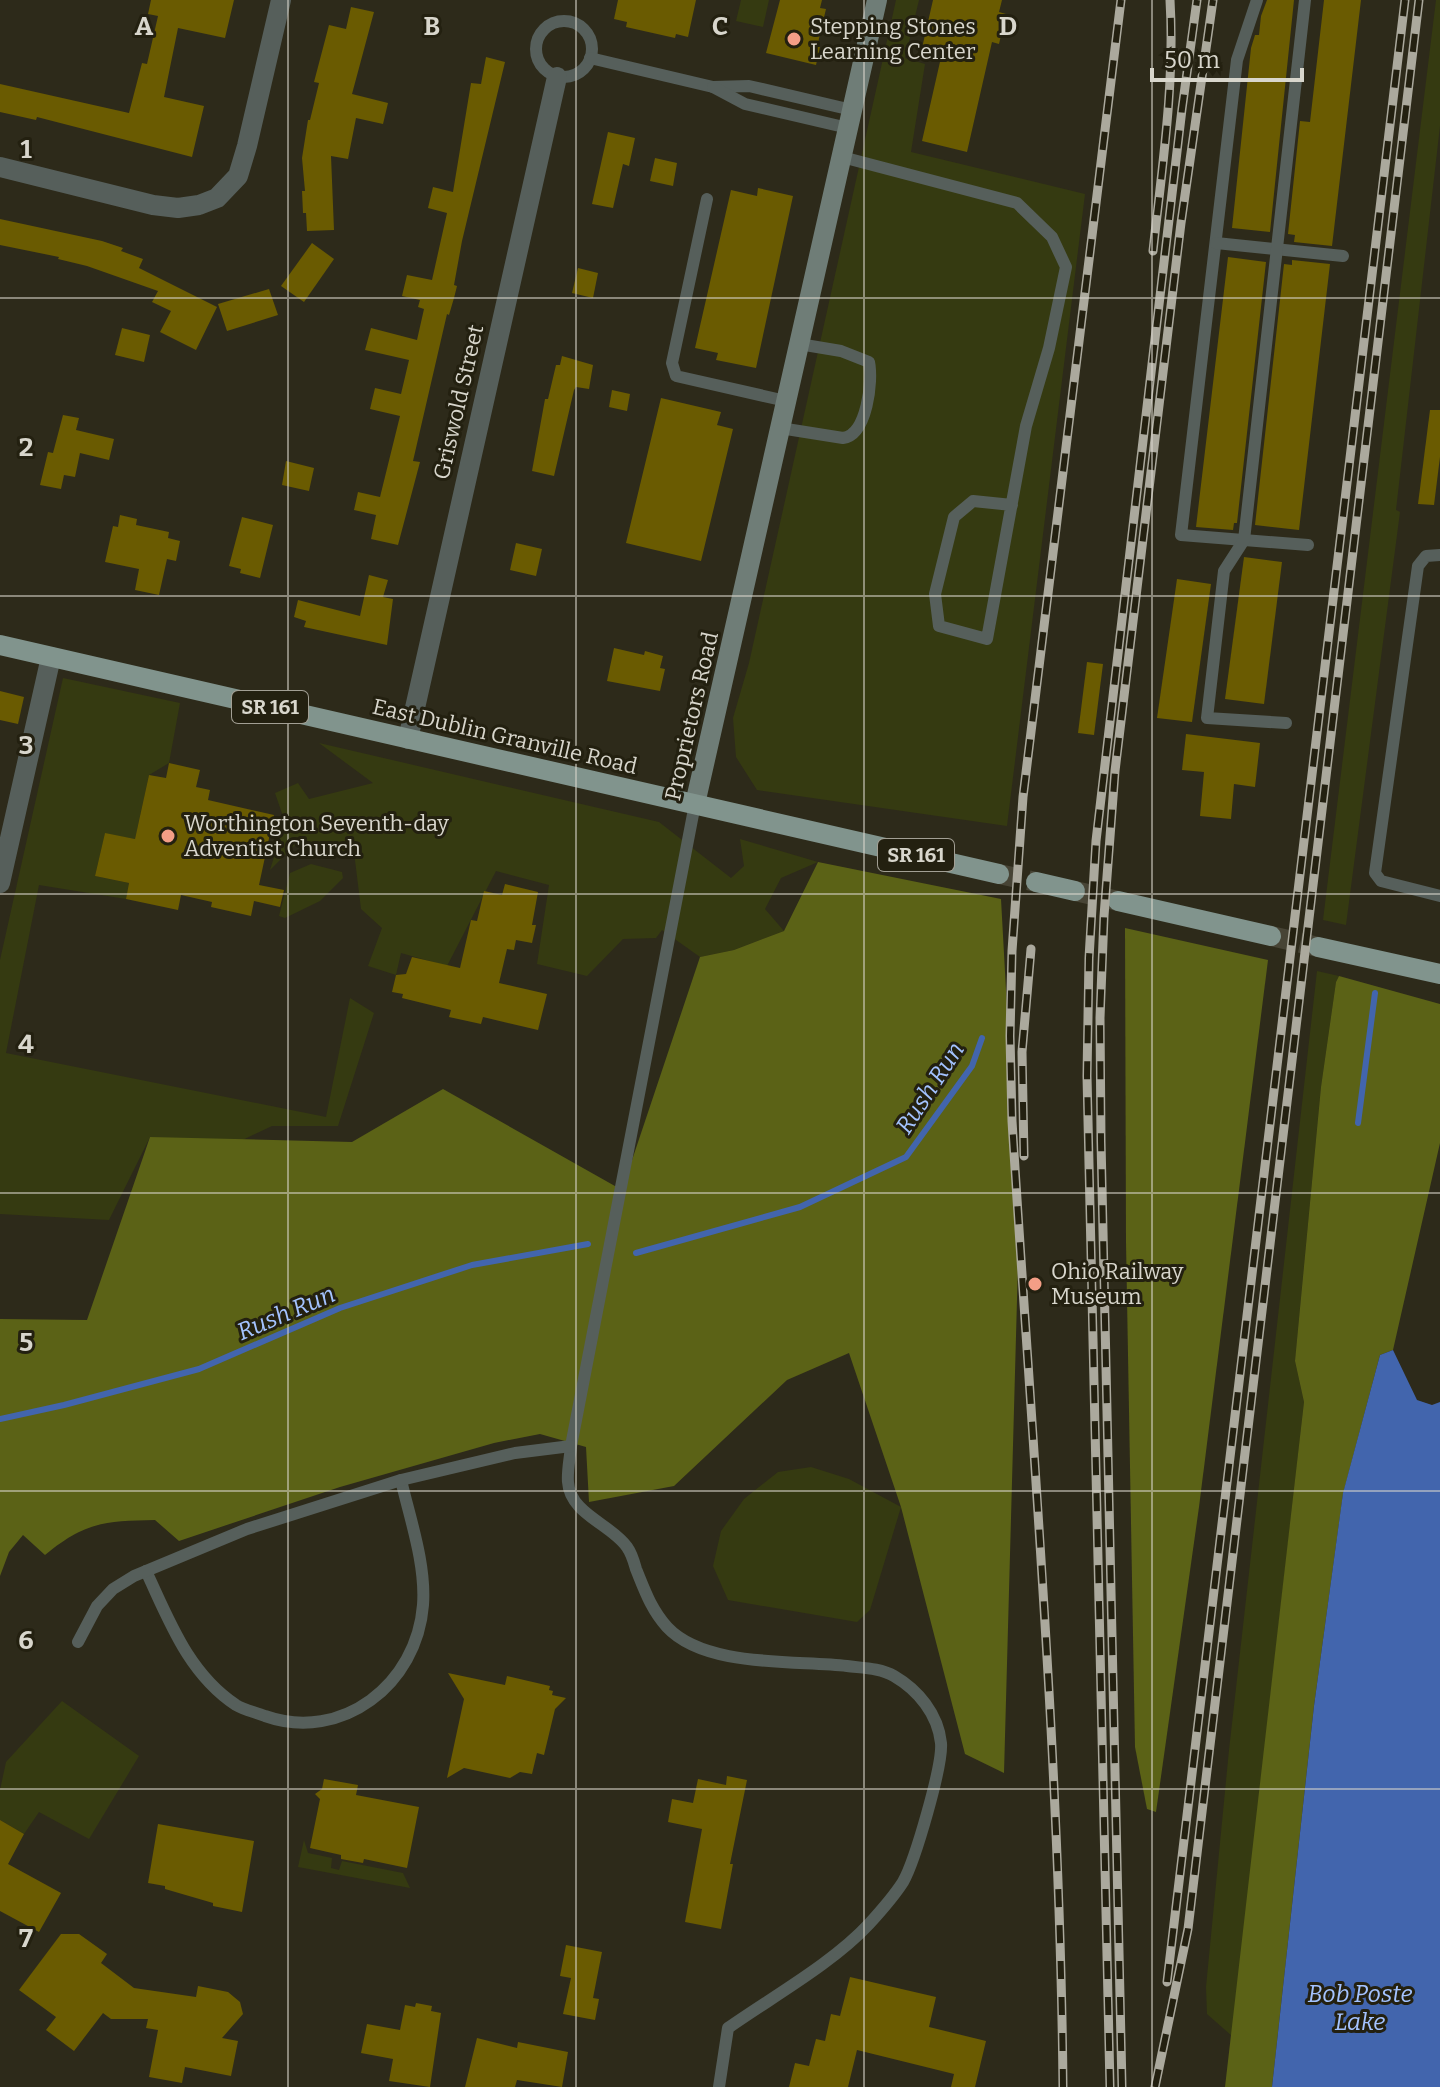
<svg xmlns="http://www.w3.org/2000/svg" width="1440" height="2087" viewBox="0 0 1440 2087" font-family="Bitter,serif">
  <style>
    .green { fill: #353a11 }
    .forest { fill: #5b6216 }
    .water { fill: #4265ad }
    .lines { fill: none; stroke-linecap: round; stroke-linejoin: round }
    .stream { stroke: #4265ad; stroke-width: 6 }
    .building { fill: #6a5b01 }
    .primary-tunnel { stroke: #474435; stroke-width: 20; stroke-dasharray: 20 10; stroke-linecap: butt }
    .lane { stroke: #565f5b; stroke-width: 12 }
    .street { stroke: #565f5b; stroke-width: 20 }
    .secondary { stroke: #6f7d77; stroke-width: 20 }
    .primary { stroke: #81948d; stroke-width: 20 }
    .rail-casing { stroke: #aba99d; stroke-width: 9 }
    .rail { stroke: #232010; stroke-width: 6; stroke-dasharray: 18; stroke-linecap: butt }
    .grid { fill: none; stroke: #d8d6cc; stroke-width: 2; stroke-opacity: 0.55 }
    .poi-dot { fill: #f49e86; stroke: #232010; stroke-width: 3 }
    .labels { text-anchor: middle; stroke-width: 6; stroke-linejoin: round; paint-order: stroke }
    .shield { fill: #232010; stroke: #a29f94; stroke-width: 2 }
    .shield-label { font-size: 20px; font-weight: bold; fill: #d8d6cc }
    .poi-label { font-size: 22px; fill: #d8d6cc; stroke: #232010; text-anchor: start }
    .street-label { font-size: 22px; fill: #d8d6cc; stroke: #232010 }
    .water-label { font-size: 24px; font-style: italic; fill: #a4c3ff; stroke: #232010 }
    .grid-label { font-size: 26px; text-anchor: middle; font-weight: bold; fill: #d8d6cc; stroke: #232010; stroke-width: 6; stroke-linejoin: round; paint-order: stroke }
  </style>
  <rect width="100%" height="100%" fill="#2d2a1a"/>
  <g class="green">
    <path d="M741,0H769L763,27L736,21Z"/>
    <path d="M896,0H919L905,58L925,64L911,152L1085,194L1007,826L757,790L736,757L733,718L749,663Z"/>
    <path d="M1436,0H1440V126L1396,510L1400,512L1346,925L1323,920Z"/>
    <path d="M63,678L180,703L169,763L149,775L135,839L105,834L95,876L129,883L126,899L39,885L6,1053L326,1117L350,998L374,1013L338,1126H272L232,1145L150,1137L109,1220L0,1214V960Z"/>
    <path d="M319,743L659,822L731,878L744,866L740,839L818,862L781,878L765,909L784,931L734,950L700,957L662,930L656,938L623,939L587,976L537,964L549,885L496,871L447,966L401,953L396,975L368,966L382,928L361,909L354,852L295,845L270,870L285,822L275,793L298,783L309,799L373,783Z"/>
    <path d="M311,864L342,872L343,878L320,901L285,918L279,916L290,873Z"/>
    <path d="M1317,971L1339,976L1336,982L1321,1087L1295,1361L1304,1402L1232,2036L1207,2014L1206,1987L1229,1750Z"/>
    <path d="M811,1467L849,1479L901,1507L870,1610L857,1622L728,1600L713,1566L721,1531L744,1499L778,1472Z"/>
    <path d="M62,1701L139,1756L89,1839L39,1812L24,1834L0,1820V1790L6,1762Z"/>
    <path d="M304,1840L308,1853L332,1858L331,1868L339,1870L342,1861L403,1873L410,1888L298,1867Z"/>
  </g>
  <g class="forest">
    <path d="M818,862L1001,899L1019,1227L1004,1773L965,1754L901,1507L849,1353L787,1380L674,1486L589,1502L586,1447L540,1434L494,1443L340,1487L179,1541L155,1520C105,1521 85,1522 45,1555L23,1535L9,1552L0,1576V1319L87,1320L150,1137L352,1142L443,1089L622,1190L700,957L734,950L784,931Z"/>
    <path d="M1125,928L1268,960L1199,1507L1156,1812L1147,1809L1135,1747L1126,1242Z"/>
    <path d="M1339,976L1440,1004V1143L1393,1350L1380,1355L1343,1494L1314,1706L1272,2087H1225L1304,1402L1295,1361L1321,1087L1336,982Z"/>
  </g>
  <path class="water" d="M1393,1350L1417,1400L1432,1405L1440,1402V2087H1272L1314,1706L1343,1493L1380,1355Z"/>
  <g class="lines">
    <g class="stream">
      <path d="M1358,1123L1375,993"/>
      <path d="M636,1253L800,1207L906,1157L972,1066L982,1038"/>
      <path d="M0,1419L64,1405L199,1369L340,1308L472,1265L588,1244"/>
    </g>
  </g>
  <g class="building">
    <path d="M151,0H234L225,38L178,28L164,97L204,106L192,157L37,117L36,120L0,112V84L129,113L142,63L147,64L158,16L148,14Z"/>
    <path d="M618,0H696L688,37L676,34L675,38L626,27L627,22L614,19Z"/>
    <path d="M780,0H822L820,8L826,9L817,47H820L816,65L766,53Z"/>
    <path d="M933,0H1002L999,12L1006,14L999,44L992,42L967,152L922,141L942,53L922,48Z"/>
    <path d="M1267,0H1294L1270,232L1232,228L1251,48L1255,35H1259L1261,16Z"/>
    <path d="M1324,0H1361L1332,246L1294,242L1295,235L1288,234L1300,121L1310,122Z"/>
    <path d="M351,7L374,12L352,94L388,103L383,124L356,118L348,159L331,156L334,230L307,231L306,213H303L302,191H305L302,158L308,120H310L319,83L314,82L329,25L346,29Z"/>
    <path d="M486,57L505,62L462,241L454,285L457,286L454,298L449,315L447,314L413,461L420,462L398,545L371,539L376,515L354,510L358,492L380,497L400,416L370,409L375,388L401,394L409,360L365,350L371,328L417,340L424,309L418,307L420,300L402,296L407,275L432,280L447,213L428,208L433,187L453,192L471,83L481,84Z"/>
    <path d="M608,132L635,138L629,166L623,164L613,208L592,204Z"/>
    <path d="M655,158L677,163L673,186L650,181Z"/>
    <path d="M758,188L793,196L756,368L716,360L718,353L695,348L731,190L757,196Z"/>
    <path d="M0,219L102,241L123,248L121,251L143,259L139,268L217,307L196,350L160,332L171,311L152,302L158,291L87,266L58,259L59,257L0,245Z"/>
    <path d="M312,243L334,259L304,302L281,286Z"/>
    <path d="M1228,257L1266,262L1237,523H1234L1233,530L1196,527Z"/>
    <path d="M1292,260L1330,264L1299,530L1255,525L1284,264L1292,265Z"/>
    <path d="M578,268L598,273L593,298L572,293Z"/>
    <path d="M269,289L278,315L227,331L218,304Z"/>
    <path d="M122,328L150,335L144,362L115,355Z"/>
    <path d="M562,356L593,365L589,389L576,387L574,390L554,476L532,471L545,399H548L556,365H560Z"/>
    <path d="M612,390L630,394L627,411L609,407Z"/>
    <path d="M661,398L721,412L717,425L733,429L701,561L626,543Z"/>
    <path d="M1430,410H1440V457L1434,505L1418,504Z"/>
    <path d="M63,415L79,418L76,430L114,439L109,460L80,453L75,477L64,475L61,489L40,485L48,452L53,453Z"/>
    <path d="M286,461L314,468L309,491L282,485Z"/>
    <path d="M120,515L137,519L136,525L169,532L168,538L180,541L176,561L167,559L159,595L135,590L139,569L105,562L113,526L118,527Z"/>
    <path d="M242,517L273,525L260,578L240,573L241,569L229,566Z"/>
    <path d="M516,543L542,549L536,576L510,570Z"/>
    <path d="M1244,557L1282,562L1264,704L1225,699Z"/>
    <path d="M369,575L388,580L383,597L393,599L387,645L304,627L306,621L294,617L298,600L360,616Z"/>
    <path d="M1177,579L1211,584L1192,722L1157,718Z"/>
    <path d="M614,648L644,655L645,651L663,656L660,668L665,669L660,691L607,681Z"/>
    <path d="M1087,662L1103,664L1094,735L1078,733Z"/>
    <path d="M0,691L24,697L18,724L0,720Z"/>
    <path d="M1186,734L1260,743L1255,787L1234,784L1231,819L1200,816L1204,772L1182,770Z"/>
    <path d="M169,763L200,770L196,787L210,790L208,800L274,815L259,885L284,890L280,907L254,901L251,916L211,907L212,902L181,895L178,910L126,899L129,883L95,876L105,833L135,839L149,775L166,778Z"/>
    <path d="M505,884L538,892L532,925H536L532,943L516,940L514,950L507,949L499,983L547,994L538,1030L483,1017L481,1024L449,1017L451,1010L402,998L403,994L392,992L396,975L406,974L412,957L460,968L471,920L477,921L484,891L502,895Z"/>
    <path d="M448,1673L505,1685L507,1676L550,1686L549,1690L553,1691L552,1695L566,1698L555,1709L544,1755L537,1753L532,1774L520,1772L510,1778L464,1768L447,1778L464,1699Z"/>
    <path d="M727,1776L747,1780L730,1864H733L721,1929L685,1922L702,1829L668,1822L672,1799L693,1803L698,1779L726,1785Z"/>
    <path d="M324,1779L358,1785L356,1795L419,1807L407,1868L364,1859L363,1863L341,1859V1855L310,1848L320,1799L315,1794L322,1789Z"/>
    <path d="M0,1820L24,1834L8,1864L61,1893L39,1932L0,1911Z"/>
    <path d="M158,1824L254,1841L242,1912L213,1906V1903L165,1889V1886L148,1883Z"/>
    <path d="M61,1934H79L107,1954L101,1963L134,1988L196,1997L198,1986L228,1992L240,2002L243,2014L222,2038L238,2041L231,2076L185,2067L182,2083L149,2077L158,2030L146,2028L148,2019H111L103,2013L74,2051L46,2030L56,2017L19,1990Z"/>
    <path d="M566,1945L602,1952L593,1998L599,1999L595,2020L563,2014L571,1978L560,1976Z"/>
    <path d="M850,1977L936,1997L929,2027L986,2041L975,2087H951L954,2074L857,2050L848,2087H789L795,2063L809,2066L816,2039L825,2041L831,2014L840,2016Z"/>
    <path d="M416,2003L432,2006L431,2011L441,2013L430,2087L389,2081L393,2059L361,2053L367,2024L400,2030L405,2005L415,2007Z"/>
    <path d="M477,2038L517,2048L518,2042L568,2052L562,2087L517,2080L515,2087H465Z"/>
  </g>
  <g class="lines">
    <g class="primary-tunnel">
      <path d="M999,874L1036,882"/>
      <path d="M1075,891L1118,901"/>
      <path d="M1271,936L1318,947"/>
    </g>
    <g class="lane">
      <path d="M1257,0L1237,60L1181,535L1308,545"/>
      <circle cx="564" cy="49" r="28"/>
      <path d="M590,58L713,87L749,86L852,110"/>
      <path d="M713,87L745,104L848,128"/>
      <path d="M842,157L1017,203L1052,237L1066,267L1049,348L1026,426L987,639L939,626L935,594L954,517L973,501L1012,505"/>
      <path d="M707,199L672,363L676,376L786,401"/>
      <path d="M1216,243L1343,256"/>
      <path d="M780,428L843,438C867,435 873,381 869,362L841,351L799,344"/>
      <path d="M1440,555L1426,556L1418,566L1375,873L1381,881L1440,896"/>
      <path d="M1286,723L1207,718L1224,571L1244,540L1305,0"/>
      <path d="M695,804L571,1446C570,1458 567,1471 568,1482C570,1514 611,1524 627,1547C632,1554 634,1562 636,1569C645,1591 651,1609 667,1627C705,1668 796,1660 847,1666C862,1668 880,1668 894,1676C918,1690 938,1714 941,1743C943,1765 915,1861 903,1882C894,1896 880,1912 869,1924C833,1963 772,1997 728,2028L719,2087"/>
      <path d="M146,1571C169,1620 188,1673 236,1705C244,1710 255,1712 265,1716C342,1743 417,1684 423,1605C426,1564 410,1519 401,1480"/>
      <path d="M78,1642L97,1606L113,1589L134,1576L247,1529L401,1480L515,1453L571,1446"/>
    </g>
    <g class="street">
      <path d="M0,167L153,205L178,208L199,205L217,198L238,176L247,146L281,0"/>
      <path d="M408,739L557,77"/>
      <path d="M0,883L51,657"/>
    </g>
    <path class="secondary" d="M695,804L877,0"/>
    <g class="primary">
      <path d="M0,645L999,874"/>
      <path d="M1036,882L1075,891"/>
      <path d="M1118,901L1271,936"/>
      <path d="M1318,947L1440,974"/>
    </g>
    <defs>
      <g id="rail">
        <path d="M1153,251C1162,167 1175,84 1170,0"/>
        <path d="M1024,1156L1022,1052L1031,949"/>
        <path d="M1167,1982L1405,0"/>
        <path d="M1063,2087C1060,1765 1032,1443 1012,1121L1010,1036L1012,951L1023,797L1121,0"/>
        <path d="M1110,2087L1087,1076L1089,958L1096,841L1182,109L1197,0"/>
        <path d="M1122,2087L1101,1141L1100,1018L1104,916L1115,771L1181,223L1213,0"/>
        <path d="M1155,2087L1188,1929L1419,0"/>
      </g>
    </defs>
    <use href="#rail" class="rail-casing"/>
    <use href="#rail" class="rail"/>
  </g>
  <path class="grid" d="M288,0V2087M576,0V2087M864,0V2087M1152,0V2087M0,298H1440M0,596H1440M0,894H1440M0,1193H1440M0,1491H1440M0,1789H1440"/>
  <g class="poi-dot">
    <circle cx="794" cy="39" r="8"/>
    <circle cx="168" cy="836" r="8"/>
    <circle cx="1035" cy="1284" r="8"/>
  </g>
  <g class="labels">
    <g class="shield">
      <rect x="232" y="691" width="76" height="32" rx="6"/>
      <rect x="878" y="839" width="76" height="32" rx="6"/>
    </g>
    <g class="shield-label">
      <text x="270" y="714">SR 161</text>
      <text x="916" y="862">SR 161</text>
    </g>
    <g class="poi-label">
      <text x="810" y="34">Stepping Stones<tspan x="810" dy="25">Learning Center</tspan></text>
      <text x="184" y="831">Worthington Seventh-day<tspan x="184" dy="25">Adventist Church</tspan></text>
      <text x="1051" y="1279">Ohio Railway<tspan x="1051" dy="25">Museum</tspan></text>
    </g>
    <g class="street-label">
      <text transform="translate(458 402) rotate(-77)" y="8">Griswold Street</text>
      <text transform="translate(691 716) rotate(-77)" y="8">Proprietors Road</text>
      <text transform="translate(505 736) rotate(13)" y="8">East Dublin Granville Road</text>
    </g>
    <g class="water-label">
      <text transform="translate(930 1088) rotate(-57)" y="8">Rush Run</text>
      <text transform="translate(286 1313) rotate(-23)" y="8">Rush Run</text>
      <text x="1360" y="2002">Bob Poste<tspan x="1360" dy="28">Lake</tspan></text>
    </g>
  </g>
  <g class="grid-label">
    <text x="144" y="35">A</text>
    <text x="432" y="35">B</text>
    <text x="720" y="35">C</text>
    <text x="1008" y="35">D</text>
    <text x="26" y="158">1</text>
    <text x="26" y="456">2</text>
    <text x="26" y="754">3</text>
    <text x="26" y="1053">4</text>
    <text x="26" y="1351">5</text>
    <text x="26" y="1649">6</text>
    <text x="26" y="1947">7</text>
  </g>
  <path d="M1152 68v12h150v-12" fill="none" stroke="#d8d6cc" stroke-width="4"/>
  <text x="1164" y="68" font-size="24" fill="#d8d6cc" stroke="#232010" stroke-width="6" paint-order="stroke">50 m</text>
</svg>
